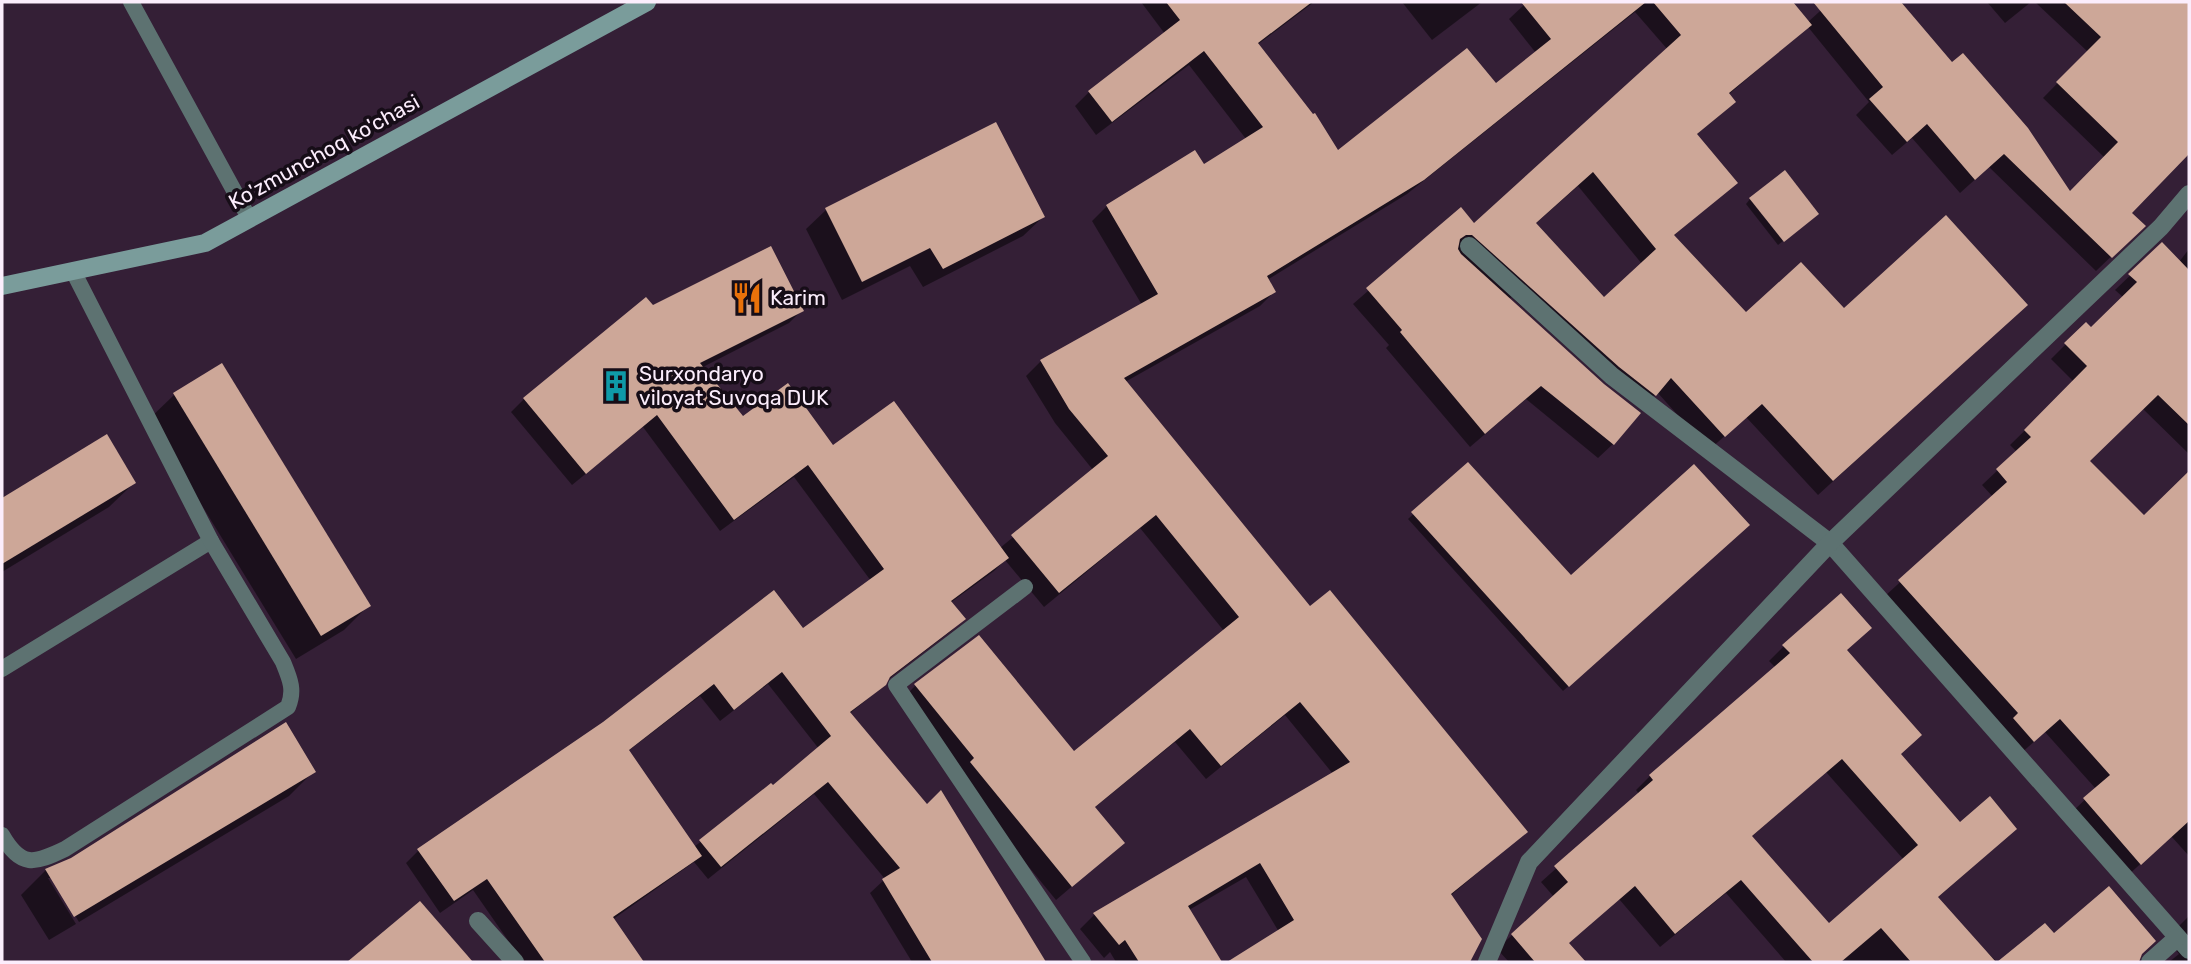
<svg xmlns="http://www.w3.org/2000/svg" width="2191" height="964" viewBox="0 0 2191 964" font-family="Rubik,sans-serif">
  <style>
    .shadow { fill: #0007; fill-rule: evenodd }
    .building { fill: #cda798; fill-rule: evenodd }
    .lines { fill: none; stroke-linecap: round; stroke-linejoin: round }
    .lane { stroke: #5d7271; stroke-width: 16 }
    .street { stroke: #5d7271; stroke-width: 18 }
    .secondary { stroke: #7a9c9b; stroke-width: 18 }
    .labels { text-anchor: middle; stroke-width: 7; stroke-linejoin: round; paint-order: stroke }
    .street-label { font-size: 21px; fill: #fbedfc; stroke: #160d17 }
    .poi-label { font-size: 21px; fill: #fbedfc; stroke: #160d17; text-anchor: start }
  </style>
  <rect width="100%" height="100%" fill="#341f36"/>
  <g class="shadow">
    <path d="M1141,2H1314L1257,45L1338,153L1496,86L1536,53L1509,19L1527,2H1791L1808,22L1830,2H1901L1952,65L2069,193L2105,158L2043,98L2088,52L2035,2H2127L2135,10L2142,2H2189V151L2130,213L2143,226L2096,271L1989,167L1960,193L1912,138L1892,155L1856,115L1869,102L1808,27L1728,95L1719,116L1696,135L1735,183L1673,236L1746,315L1843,311L2011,319L1818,495L1746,417L1709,450L1657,392L1641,409L1605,381L1511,297L1509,300L1613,444L1598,458L1526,399L1470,447L1386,348L1389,345L1353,304L1461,210L1474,225L1668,50L1635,12L1407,194L1267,280L1274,292L1260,306L1125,382L1310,608L1526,832L1450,896L1480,940L1468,962H1230L1279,932L1246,877L1189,910L1220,962H1116L1110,952L1104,958L1080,929L1094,915L1333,774L1285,715L1206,779L1175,742L1094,808L1123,843L1056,900L956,778L901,700L915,686L979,637L1074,753L1224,631L1140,528L1044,607L1005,560L994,571L950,603L963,619L951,631L886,681L870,697L849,714L927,806L941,793L1044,962H912L870,893L885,879L814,794L708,879L694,862L612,920L642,962H523L473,890L440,913L406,863L419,850L803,631L871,581L794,477L720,531L643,427L572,485L511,412L524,399L652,308L802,310L789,323L701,368L742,418L833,448L1000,548L1093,470L1055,423L1026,376L1041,361L1142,305L1092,221L1107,206L1195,152L1203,166L1246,139L1189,65L1096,135L1075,106L1089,92L1165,34ZM1578,186L1642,264L1604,299L1535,224ZM768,684L819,749L694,847L628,751L700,696L720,721Z"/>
    <path d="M1402,2H1482L1432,40Z"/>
    <path d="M1987,2H2031L2005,23Z"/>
    <path d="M996,124L1043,217L1023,236L923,287L910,266L842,300L806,229L826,210Z"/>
    <path d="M1750,199L1812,218L1778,245L1746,204Z"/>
    <path d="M2162,245L2179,262L2189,249V454L2142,408L2088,462L2144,518L2189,473V572L2179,582L2189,593V658L2186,661L2189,665V856L2171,836L2125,878L2070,814L2096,789L2045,732L2019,755L1885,596L1993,497L1982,485L2017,452L2010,445L2074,382L2051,359L2086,324L2091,330L2124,298L2115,290Z"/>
    <path d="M222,366L368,606L344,630L296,659L149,419L174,395Z"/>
    <path d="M106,436L134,483L109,507L2,572V500Z"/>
    <path d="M1468,464L1571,578L1742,530L1563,691L1408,519Z"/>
    <path d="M1784,646L1845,651L1899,755L1960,824L2000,843L1937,898L1986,953L1987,952L1997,962H1786L1726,893L1660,947L1619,899L1567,944L1583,962H1509L1497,949L1499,947L1554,897L1541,882L1639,794L1636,790L1650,776L1776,668L1769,661ZM1826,772L1904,860L1829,925L1751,837Z"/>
    <path d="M314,771L289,796L79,922L52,878H48L76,924L49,940L21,895L46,870Z"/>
    <path d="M420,903L470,962H350Z"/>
    <path d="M2189,916V962H2169L2179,954L2167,938Z"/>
    <path d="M2044,925L2054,936L2138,957L2137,962H2000Z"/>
  </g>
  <g class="building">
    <path d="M1166,2H1312L1258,43L1313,114L1315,113L1338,150L1467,48L1496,83L1551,39L1521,2H1646L1424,180L1267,276L1276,292L1124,378L1310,606L1330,590L1528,832L1451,894L1482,939L1470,962H1227L1294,920L1260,863L1188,906L1222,962H1139L1125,940L1119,945L1093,913L1350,762L1300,702L1221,766L1190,729L1095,807L1125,843L1072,887L970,762L974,758L914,684L979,635L1074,751L1239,617L1156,515L1059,593L1011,535L1108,456L1069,409L1040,360L1158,294L1106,205L1195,150L1204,164L1263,127L1204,51L1112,122L1088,91L1180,20Z"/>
    <path d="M1653,2H1793L1812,25L1729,93L1736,102L1697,134L1738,183L1674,235L1746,312L1801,262L1844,308L1946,215L2028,305L1833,481L1762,404L1725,437L1671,378L1656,396L1619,367L1472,235H1466L1460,239L1458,249L1461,254L1604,384L1641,413L1614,445L1541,386L1485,434L1400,332L1402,330L1366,288L1461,207L1474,223L1681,35ZM1593,172L1656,249L1604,297L1536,223Z"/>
    <path d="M1813,2H1901L1952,62L1963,53L2028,128L2070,191L2118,142L2056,82L2101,37L2064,2H2189V154L2132,213L2146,226L2112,258L2004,154L1975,180L1927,124L1907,142L1869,99L1883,87Z"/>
    <path d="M996,122L1045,217L943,269L930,248L862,282L825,208Z"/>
    <path d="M1785,170L1819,214L1784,242L1749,198Z"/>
    <path d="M2162,242L2189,270V425L2158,395L2090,461L2144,515L2189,471V821L2141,865L2083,798L2110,775L2060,719L2034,742L2013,718L2018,713L1898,580L2007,482L1996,469L2031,437L2024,430L2087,366L2064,343L2086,322L2091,327L2137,282L2128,274Z"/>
    <path d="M771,246L804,311L700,363L743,416L788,383L833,445L894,401L1009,558L951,601L966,619L890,677L886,685L850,712L927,804L941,790L1046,962H932L882,879L900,868L828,782L721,867L699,840L771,783L773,785L831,736L782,672L734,710L714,684L629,750L702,856L613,917L644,962H545L487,879L454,901L417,849L603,722L774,590L803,628L884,569L808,465L734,520L657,415L586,474L523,398L646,297L653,305Z"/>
    <path d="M222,363L371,606L321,636L173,393Z"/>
    <path d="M107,434L136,483L2,564V498Z"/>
    <path d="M1468,462L1571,575L1694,464L1750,525L1569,687L1411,512Z"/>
    <path d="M1841,593L1872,628L1847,650L1922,735L1901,754L1960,822L1990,796L2017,829L1938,897L1996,962H1911L1881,928L1841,962H1813L1741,880L1675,934L1635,886L1569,943L1586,962H1535L1511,934L1568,882L1554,866L1653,780L1649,775L1790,653L1782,645ZM1842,759L1918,845L1829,923L1752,836Z"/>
    <path d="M286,722L316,772L74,917L45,869L71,858Z"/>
    <path d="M2109,886L2156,941L2142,954L2139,962H1997L2045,923L2054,933Z"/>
    <path d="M420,901L473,962H347Z"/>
  </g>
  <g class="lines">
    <g class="lane">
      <path d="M131,2L249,218"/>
      <path d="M1025,587L896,685L1083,962"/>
      <path d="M2,669L211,541"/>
      <path d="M2,835C21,868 34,864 65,849L288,707C295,690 290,679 283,662L211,541L73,271"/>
    </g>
    <g class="street">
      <path d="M1469,246L1612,376L1830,543L2189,950"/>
      <path d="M478,921L515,962"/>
      <path d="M1487,962L1529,862L1830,543L2161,227L2189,194"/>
      <path d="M2150,962L2177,938"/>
    </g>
    <path class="secondary" d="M2,286L205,243L647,2"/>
  </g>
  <defs>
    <symbol id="restaurant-bare" viewBox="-9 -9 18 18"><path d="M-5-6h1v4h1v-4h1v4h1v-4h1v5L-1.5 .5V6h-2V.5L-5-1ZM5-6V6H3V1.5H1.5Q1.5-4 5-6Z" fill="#e8710a" stroke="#160d17" stroke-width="2.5" paint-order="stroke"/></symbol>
    <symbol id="building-bare" viewBox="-9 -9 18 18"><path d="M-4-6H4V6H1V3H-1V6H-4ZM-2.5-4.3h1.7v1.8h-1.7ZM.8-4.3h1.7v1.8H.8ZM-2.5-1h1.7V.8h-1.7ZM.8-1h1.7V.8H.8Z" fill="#0f9aa8" stroke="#160d17" stroke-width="2.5" paint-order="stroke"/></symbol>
  </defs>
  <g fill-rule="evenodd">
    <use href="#restaurant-bare" x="725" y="276" width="44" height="44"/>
    <use href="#building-bare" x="594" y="364" width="44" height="44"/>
  </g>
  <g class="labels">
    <g class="street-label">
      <text transform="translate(324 152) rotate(-29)" y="7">Ko'zmunchoq ko'chasi</text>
    </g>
    <g class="poi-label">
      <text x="770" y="305">Karim</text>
      <text x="639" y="381">Surxondaryo<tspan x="639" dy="24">viloyat Suvoqa DUK</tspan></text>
    </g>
  </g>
  <rect width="2191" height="964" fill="none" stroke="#fbedfc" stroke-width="7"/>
</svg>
